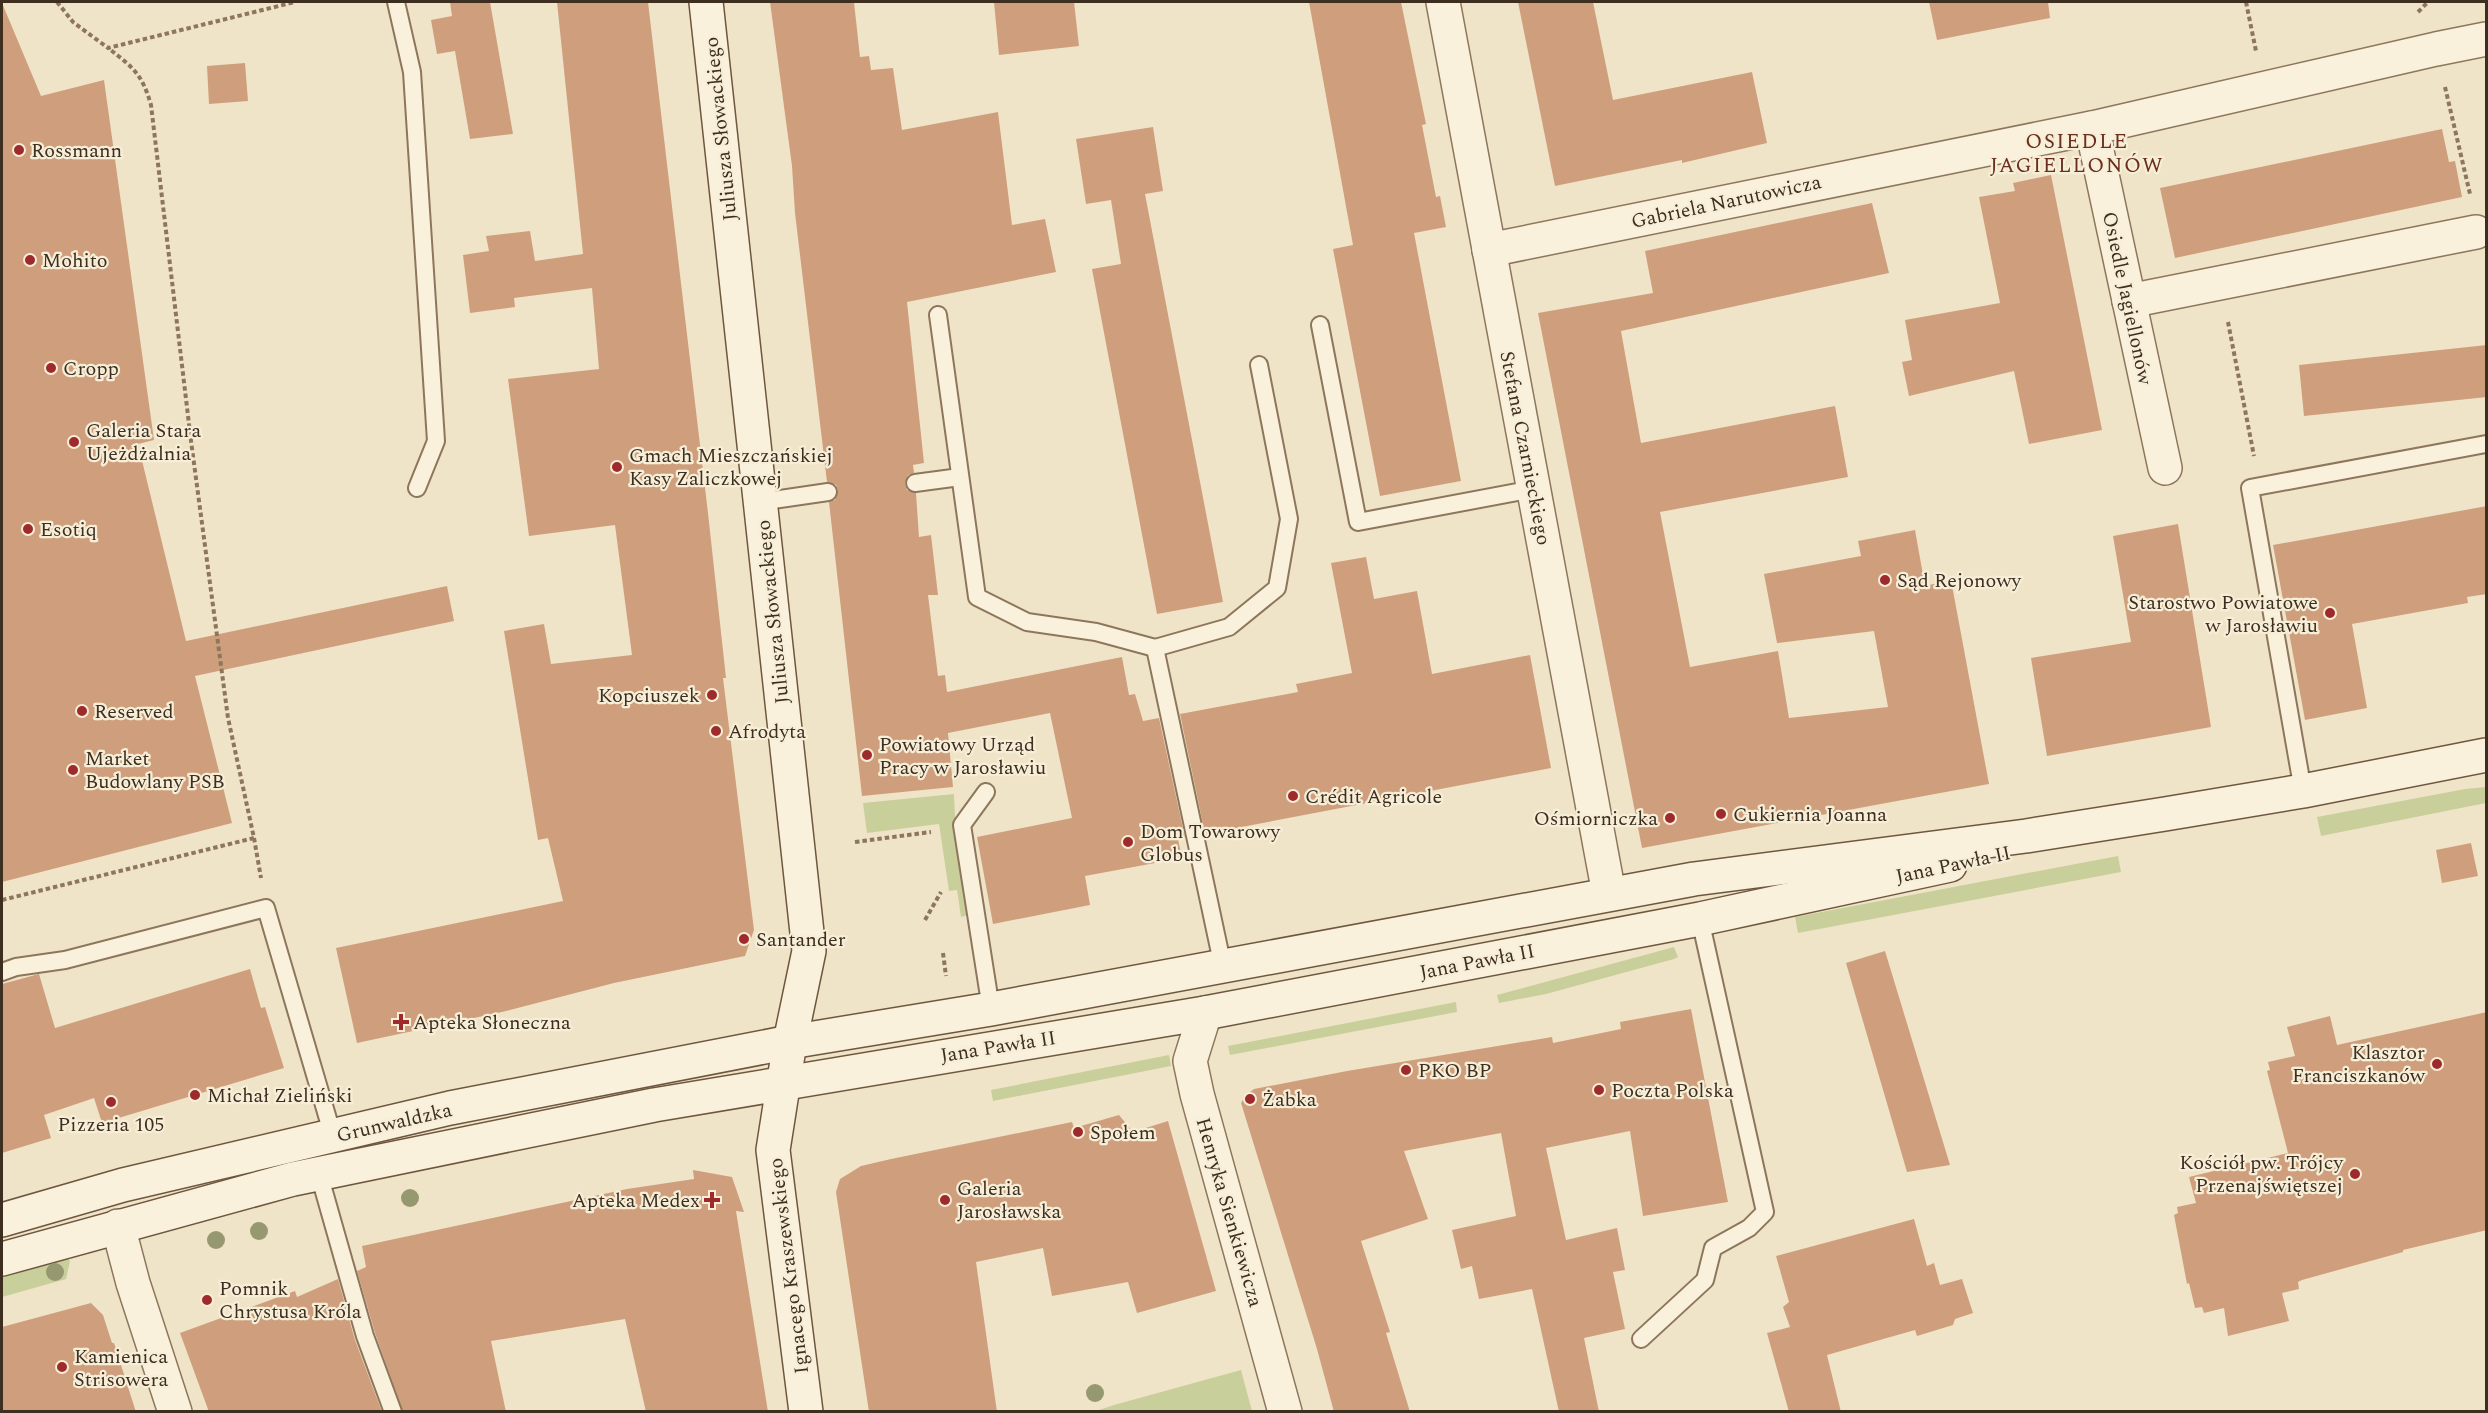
<svg xmlns="http://www.w3.org/2000/svg" width="2488" height="1413" viewBox="0 0 2488 1413" font-family="Spectral,serif">
  <style>
    .green { fill: #c9cf9b }
    .building { fill: #cf9f7d }
    .lines { fill: none; stroke-linecap: round; stroke-linejoin: round }
    .lane-casing { stroke: #8d765c; stroke-width: 20 }
    .street-casing { stroke: #8d765c; stroke-width: 36 }
    .secondary-casing { stroke: #6f573f; stroke-width: 36 }
    .path { stroke: #8d765c; stroke-width: 4; stroke-dasharray: 4.5 3; stroke-linecap: butt }
    .lane { stroke: #faf1dc; stroke-width: 16 }
    .street { stroke: #faf1dc; stroke-width: 33 }
    .secondary { stroke: #faf1dc; stroke-width: 33 }
    .tree { fill: #96986f }
    .poi-dot { fill: #9e2a2b; stroke: #f7eed8; stroke-width: 2 }
    .labels { text-anchor: middle; stroke-width: 4.5; stroke-linejoin: round; paint-order: stroke }
    .street-label { font-size: 20px; fill: #3d2e20; stroke: #f7eed8 }
    .poi-label { font-size: 20px; fill: #3d2e20; stroke: #f7eed8; text-anchor: start }
    .neighbourhood-label { font-size: 21px; letter-spacing: 1.5px; fill: #6b2e1e; stroke: #f7eed8 }
  </style>
  <rect width="100%" height="100%" fill="#f0e4c8"/>
  <g class="green">
    <path d="M2486,787V803L2321,836L2317,817L2465,789Z"/>
    <path d="M954,794L956,840L968,915L961,917L957,890L949,891L939,824L867,833L863,803Z"/>
    <path d="M2118,856L2121,872L1798,933L1795,917Z"/>
    <path d="M1674,947L1678,957L1674,959L1546,994L1499,1003L1497,995Z"/>
    <path d="M1456,1002L1457,1012L1230,1055L1228,1046Z"/>
    <path d="M1169,1055L1171,1066L993,1101L991,1090Z"/>
    <path d="M66,1256L70,1261L66,1279L2,1297V1273Z"/>
    <path d="M1241,1370L1252,1411H1096L1114,1405Z"/>
  </g>
  <g class="building">
    <path d="M450,2H490L513,134L470,139L455,51L437,54L431,20L452,16Z"/>
    <path d="M557,2H648L708,513L726,678H723L754,930L745,956L614,983L502,1012L357,1043L336,948L563,901L548,838L538,840L504,631L544,624L551,664L632,655L615,525L529,536L508,379L599,369L592,288L514,298L515,307L470,313L463,255L489,251L486,236L530,231L535,261L583,254Z"/>
    <path d="M770,2H854L860,57L869,56L871,70L893,68L902,130L998,112L1012,225L1045,219L1056,272L907,302L924,463L913,465L914,473L908,475L905,484L907,490L916,493L919,537L931,535L938,595H928L938,676L945,675L947,692L1122,657L1129,695L1135,694L1143,721L1159,718L1185,838L1178,839L1182,858L1085,876L1090,905L993,924L977,837L1072,818L1050,713L948,733L953,787L862,796L829,502L835,500L838,491L836,485L827,482L795,213L792,166Z"/>
    <path d="M994,2H1074L1079,46L999,55Z"/>
    <path d="M1309,2H1401L1426,124L1422,125L1436,197L1440,196L1446,227L1414,233L1461,481L1380,496L1333,249L1353,245Z"/>
    <path d="M1518,2H1593L1613,100L1752,72L1767,143L1682,163V160L1555,186Z"/>
    <path d="M1929,2H2048L2050,18L1937,40Z"/>
    <path d="M2,3L41,96L104,80L154,440L138,444L186,641L447,586L454,621L195,676L232,823L2,882Z"/>
    <path d="M245,63L248,101L209,104L207,66Z"/>
    <path d="M1153,127L1163,191L1145,194L1223,602L1157,614L1092,269L1121,264L1111,200L1086,204L1076,139Z"/>
    <path d="M2442,129L2449,162L2455,161L2462,197L2175,258L2160,188Z"/>
    <path d="M2051,175L2102,430L2029,444L2014,371L1909,396L1902,362L1912,360L1905,320L2000,303L1979,197L2015,191L2013,183Z"/>
    <path d="M1872,203L1889,273L1621,331L1641,443L1835,406L1848,477L1660,512L1690,667L1778,651L1789,718L1888,707L1874,631L1777,643L1764,574L1861,556L1858,541L1915,530L1925,586L1951,580L1989,784L1642,848L1538,313L1653,293L1645,251Z"/>
    <path d="M2487,345V397L2304,416L2299,365Z"/>
    <path d="M2487,506V594L2467,597L2468,603L2352,624L2367,708L2305,720L2273,545Z"/>
    <path d="M2178,524L2211,727L2047,756L2031,658L2131,642L2113,536Z"/>
    <path d="M1366,557L1374,599L1417,591L1432,674L1530,655L1551,768L1205,834L1180,714L1298,692L1296,684L1352,673L1331,563Z"/>
    <path d="M2471,843L2478,876L2442,883L2436,850Z"/>
    <path d="M1885,951L1950,1165L1907,1172L1846,963Z"/>
    <path d="M250,969L261,1008L265,1007L284,1068L102,1123L94,1098L44,1115L51,1138L2,1153V984L39,974L55,1028Z"/>
    <path d="M1691,1009L1728,1202L1643,1216L1630,1131L1546,1148L1566,1240L1617,1228L1625,1270L1613,1272L1625,1329L1584,1338L1599,1412H1559L1532,1289L1479,1299L1472,1266L1461,1269L1452,1230L1516,1216L1501,1133L1404,1151L1428,1219L1361,1241L1390,1332L1386,1333L1410,1412H1334L1317,1349L1241,1103L1246,1095L1254,1089L1347,1071L1552,1037L1553,1043L1621,1029L1620,1022Z"/>
    <path d="M2487,1012V1230L2403,1250V1252L2302,1280L2298,1282L2299,1289L2282,1293L2289,1321L2228,1336L2224,1308L2204,1313L2202,1307L2195,1308L2189,1283L2187,1284L2174,1215L2178,1213L2177,1207L2196,1203L2189,1177L2288,1153L2267,1071L2270,1070L2268,1062L2295,1056L2287,1027L2330,1016L2337,1045Z"/>
    <path d="M1119,1115L1133,1132L1168,1121L1216,1291L1137,1313L1128,1282L1052,1296L1043,1248L976,1262L997,1412H869L836,1192L840,1179L861,1166L891,1159L1072,1122L1074,1128Z"/>
    <path d="M693,1170L732,1177L744,1212L736,1211L768,1412H646L625,1319L491,1341L506,1412H403L375,1333L357,1271L366,1267L362,1246L627,1189L694,1179Z"/>
    <path d="M1914,1219L1927,1266L1934,1263L1940,1285L1962,1279L1973,1313L1955,1319L1953,1325L1917,1336L1915,1330L1827,1355L1841,1412H1789L1767,1333L1790,1327L1783,1307L1789,1302L1776,1256Z"/>
    <path d="M338,1279L355,1340L382,1412H209L180,1333L295,1291L297,1297Z"/>
    <path d="M91,1303L103,1315L112,1343H114L136,1412H2V1327Z"/>
  </g>
  <g class="lines">
    <defs>
      <g id="lane">
        <path d="M396,2L412,72L436,441L417,488"/>
        <path d="M938,315L977,597L1027,622L1096,632L1155,648L1223,967"/>
        <path d="M1320,325L1358,522L1533,489"/>
        <path d="M915,483L960,477"/>
        <path d="M760,502L828,492"/>
        <path d="M1155,648L1229,627L1277,588L1289,519L1259,365"/>
        <path d="M2303,791L2250,488L2486,444"/>
        <path d="M986,792L962,825L991,1009"/>
        <path d="M2,972L16,967L65,960L266,908L333,1136"/>
        <path d="M319,1174L365,1336L393,1412"/>
        <path d="M1641,1339L1705,1280L1713,1248L1749,1228L1765,1212L1700,919"/>
      </g>
      <g id="street">
        <path d="M1443,2L1609,894"/>
        <path d="M2092,128L2165,468"/>
        <path d="M1489,250L2092,128L2436,49L2486,39"/>
        <path d="M2129,301L2476,232"/>
        <path d="M1205,1013L1190,1061L1197,1094L1285,1412"/>
        <path d="M118,1226L133,1283L175,1412"/>
      </g>
      <g id="secondary">
        <path d="M706,2L809,951L790,1042L773,1150L806,1412"/>
        <path d="M2,1220L123,1185L450,1108L790,1042L991,1009L1694,879L2026,836L2165,814L2303,791L2486,755"/>
        <path d="M2,1259L293,1179L654,1105L1205,1013L1700,919L1950,865"/>
      </g>
    </defs>
    <use href="#lane" class="lane-casing"/>
    <use href="#street" class="street-casing"/>
    <use href="#secondary" class="secondary-casing"/>
    <g class="path">
      <path d="M57,2L73,22L108,48L295,2"/>
      <path d="M2246,2L2256,51"/>
      <path d="M2418,12L2428,2"/>
      <path d="M2445,87L2470,194"/>
      <path d="M2228,322L2254,456"/>
      <path d="M254,838L261,878"/>
      <path d="M855,842L931,832"/>
      <path d="M2,900L254,838L228,718L191,441L151,105C142,74 134,68 108,48"/>
      <path d="M925,920L941,892"/>
      <path d="M943,953L946,976"/>
    </g>
    <use href="#lane" class="lane"/>
    <use href="#street" class="street"/>
    <use href="#secondary" class="secondary"/>
  </g>
  <g class="tree">
    <circle cx="410" cy="1198" r="9"/>
    <circle cx="259" cy="1231" r="9"/>
    <circle cx="216" cy="1240" r="9"/>
    <circle cx="55" cy="1272" r="9"/>
    <circle cx="1095" cy="1393" r="9"/>
  </g>
  <g class="poi-dot">
    <circle cx="19" cy="150" r="6"/>
    <circle cx="30" cy="260" r="6"/>
    <circle cx="51" cy="368" r="6"/>
    <circle cx="74" cy="442" r="6"/>
    <circle cx="617" cy="467" r="6"/>
    <circle cx="28" cy="529" r="6"/>
    <circle cx="1885" cy="580" r="6"/>
    <circle cx="2330" cy="613" r="6"/>
    <circle cx="712" cy="695" r="6"/>
    <circle cx="82" cy="711" r="6"/>
    <circle cx="716" cy="731" r="6"/>
    <circle cx="867" cy="755" r="6"/>
    <circle cx="73" cy="770" r="6"/>
    <circle cx="1293" cy="796" r="6"/>
    <circle cx="1721" cy="814" r="6"/>
    <circle cx="1670" cy="818" r="6"/>
    <circle cx="1128" cy="842" r="6"/>
    <circle cx="744" cy="939" r="6"/>
    <path d="M398 1013h6v6h6v6h-6v6h-6v-6h-6v-6h6z"/>
    <circle cx="2437" cy="1064" r="6"/>
    <circle cx="1406" cy="1070" r="6"/>
    <circle cx="1599" cy="1090" r="6"/>
    <circle cx="195" cy="1095" r="6"/>
    <circle cx="1250" cy="1099" r="6"/>
    <circle cx="111" cy="1102" r="6"/>
    <circle cx="1078" cy="1132" r="6"/>
    <circle cx="2355" cy="1174" r="6"/>
    <path d="M709 1191h6v6h6v6h-6v6h-6v-6h-6v-6h6z"/>
    <circle cx="945" cy="1200" r="6"/>
    <circle cx="207" cy="1300" r="6"/>
    <circle cx="62" cy="1367" r="6"/>
  </g>
  <g class="labels">
    <g class="street-label">
      <text transform="translate(720 129) rotate(-96)" y="7">Juliusza Słowackiego</text>
      <text transform="translate(1726 201) rotate(-12)" y="7">Gabriela Narutowicza</text>
      <text transform="translate(2128 298) rotate(78)" y="7">Osiedle Jagiellonów</text>
      <text transform="translate(1526 448) rotate(79)" y="7">Stefana Czarnieckiego</text>
      <text transform="translate(772 612) rotate(-96)" y="7">Juliusza Słowackiego</text>
      <text transform="translate(1953 864) rotate(-12)" y="7">Jana Pawła II</text>
      <text transform="translate(1477 961) rotate(-11)" y="7">Jana Pawła II</text>
      <text transform="translate(998 1046) rotate(-9)" y="7">Jana Pawła II</text>
      <text transform="translate(394 1122) rotate(-13)" y="7">Grunwaldzka</text>
      <text transform="translate(1230 1212) rotate(74)" y="7">Henryka Sienkiewicza</text>
      <text transform="translate(788 1266) rotate(-97)" y="7">Ignacego Kraszewskiego</text>
    </g>
    <g class="poi-label">
      <text x="31" y="157">Rossmann</text>
      <text x="42" y="267">Mohito</text>
      <text x="63" y="375">Cropp</text>
      <text x="86" y="437">Galeria Stara<tspan x="86" dy="23">Ujeżdżalnia</tspan></text>
      <text x="629" y="462">Gmach Mieszczańskiej<tspan x="629" dy="23">Kasy Zaliczkowej</tspan></text>
      <text x="40" y="536">Esotiq</text>
      <text x="1897" y="587">Sąd Rejonowy</text>
      <text x="2318" y="609" text-anchor="end">Starostwo Powiatowe<tspan x="2318" dy="23">w Jarosławiu</tspan></text>
      <text x="700" y="702" text-anchor="end">Kopciuszek</text>
      <text x="94" y="718">Reserved</text>
      <text x="728" y="738">Afrodyta</text>
      <text x="879" y="751">Powiatowy Urząd<tspan x="879" dy="23">Pracy w Jarosławiu</tspan></text>
      <text x="85" y="765">Market<tspan x="85" dy="23">Budowlany PSB</tspan></text>
      <text x="1305" y="803">Crédit Agricole</text>
      <text x="1733" y="821">Cukiernia Joanna</text>
      <text x="1658" y="825" text-anchor="end">Ośmiorniczka</text>
      <text x="1140" y="838">Dom Towarowy<tspan x="1140" dy="23">Globus</tspan></text>
      <text x="756" y="946">Santander</text>
      <text x="413" y="1029">Apteka Słoneczna</text>
      <text x="2425" y="1059" text-anchor="end">Klasztor<tspan x="2425" dy="23">Franciszkanów</tspan></text>
      <text x="1418" y="1077">PKO BP</text>
      <text x="1611" y="1097">Poczta Polska</text>
      <text x="207" y="1102">Michał Zieliński</text>
      <text x="1262" y="1106">Żabka</text>
      <text x="111" y="1131" text-anchor="middle">Pizzeria 105</text>
      <text x="1090" y="1139">Społem</text>
      <text x="2343" y="1169" text-anchor="end">Kościół pw. Trójcy<tspan x="2343" dy="23">Przenajświętszej</tspan></text>
      <text x="957" y="1195">Galeria<tspan x="957" dy="23">Jarosławska</tspan></text>
      <text x="700" y="1207" text-anchor="end">Apteka Medex</text>
      <text x="219" y="1295">Pomnik<tspan x="219" dy="23">Chrystusa Króla</tspan></text>
      <text x="74" y="1363">Kamienica<tspan x="74" dy="23">Strisowera</tspan></text>
    </g>
    <g class="neighbourhood-label">
      <text x="2077" y="148">OSIEDLE<tspan x="2077" dy="24">JAGIELLONÓW</tspan></text>
    </g>
  </g>
  <rect width="2488" height="1413" fill="none" stroke="#3d2e20" stroke-width="6"/>
</svg>
